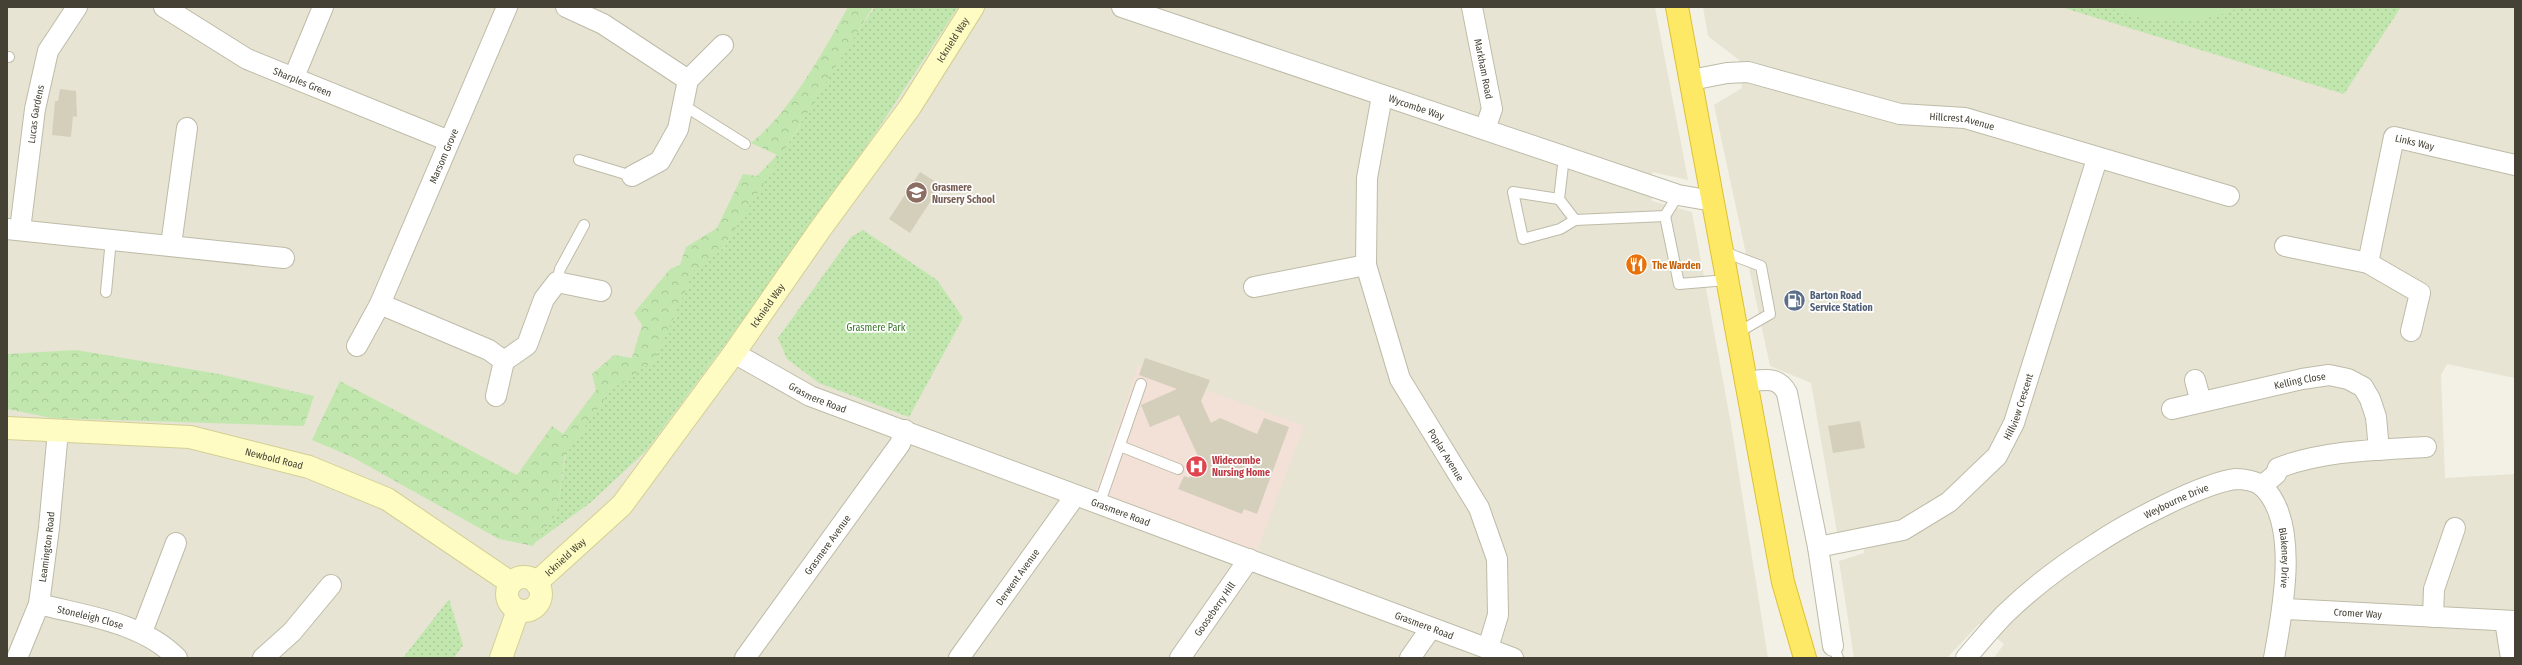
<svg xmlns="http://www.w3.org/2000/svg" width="2522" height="665" viewBox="0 0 2522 665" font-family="'Fira Sans Condensed',sans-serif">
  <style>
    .residential { fill: #e7e4d3 }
    .medical { fill: #f3e1d8 }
    .grass { fill: url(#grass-dots) }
    .forest { fill: url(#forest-crowns) }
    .pitch { fill: #c2e7ae }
    .building { fill: #d4cfbb }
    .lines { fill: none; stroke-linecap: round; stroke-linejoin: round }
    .lane-casing { stroke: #bebba8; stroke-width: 12 }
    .street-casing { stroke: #bebba8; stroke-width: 22 }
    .secondary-casing { stroke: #d3cf95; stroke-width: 24 }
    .highway-casing { stroke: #ddc035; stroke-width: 24 }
    .lane { stroke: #fff; stroke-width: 10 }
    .street { stroke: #fff; stroke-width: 20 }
    .secondary { stroke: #fefcc3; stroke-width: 22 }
    .highway { stroke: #fde965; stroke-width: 22 }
    .labels { text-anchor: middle; stroke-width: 3.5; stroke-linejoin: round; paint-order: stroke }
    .street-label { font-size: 10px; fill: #454235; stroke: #fff }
    .education-label { font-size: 10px; font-weight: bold; fill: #785e54; stroke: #fff; text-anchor: start }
    .food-label { font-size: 10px; font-weight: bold; fill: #c56008; stroke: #fff; text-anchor: start }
    .service-label { font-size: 10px; font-weight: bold; fill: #4e5e75; stroke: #fff; text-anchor: start }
    .park-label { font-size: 10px; fill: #367628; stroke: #fff }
    .health-label { font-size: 10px; font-weight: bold; fill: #be3a42; stroke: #fff; text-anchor: start }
  </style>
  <defs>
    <pattern id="grass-dots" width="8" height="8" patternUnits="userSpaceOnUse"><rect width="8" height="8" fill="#c2e7ae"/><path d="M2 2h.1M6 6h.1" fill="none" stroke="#a8c796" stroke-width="1.8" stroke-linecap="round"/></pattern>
    <pattern id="forest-crowns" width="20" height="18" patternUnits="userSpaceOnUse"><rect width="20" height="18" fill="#c2e7ae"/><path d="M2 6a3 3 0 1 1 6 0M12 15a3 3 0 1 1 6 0" fill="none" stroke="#a8c796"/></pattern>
  </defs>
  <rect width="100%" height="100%" fill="#f3f1e5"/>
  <g class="residential">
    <path d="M7,7H1655L1688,180L1652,172V201L1692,212L1731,424L1768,658H7Z"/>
    <path d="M1703,7H2515V378L2447,364L2441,375L2445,478L2515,474V658H1994L2004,644L1979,624L1947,658H1854L1839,561L1864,553L1862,533L1837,532L1811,383L1770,366L1714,105L1742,88L1739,60L1708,36Z"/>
  </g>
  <path class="medical" d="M1138,365L1304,426L1255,556L1094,496Z"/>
  <g class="grass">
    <path d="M875,7H958L876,132L763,293L646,451L590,503L536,542L557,511L566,454L609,391L654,360L692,270L724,248L750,200L796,132L827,75Z"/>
    <path d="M2061,7H2401L2344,94Z"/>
    <path d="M863,230L937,280L963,318L909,417L819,383L787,359L778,338L851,237Z"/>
    <path d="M449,599L463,645L454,658H403Z"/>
  </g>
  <g class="forest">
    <path d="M848,7H873L722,250L695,269L655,360L610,391L565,456L557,512L533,546L499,539L352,457L312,440L340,381L517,475L552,426L563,434L596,390L592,374L614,355L632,358L642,325L634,313L670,269L680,265L686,247L717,228L743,174L757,176L777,155L751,143C790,112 824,51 848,7Z"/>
    <path d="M76,350L219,374L314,396L304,426L52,418L7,409V354Z"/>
  </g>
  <path class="pitch" d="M2107,7H2241C2201,26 2147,26 2107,7Z"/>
  <g class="building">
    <path d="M60,89L76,91L77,117L73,116L71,137L52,135L55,101H58Z"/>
    <path d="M920,172L941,185L910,233L889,219Z"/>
    <path d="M1145,358L1210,380L1201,401L1211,423L1220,418L1257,434L1264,418L1289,427L1257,514L1244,509L1242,514L1178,489L1184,476L1189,478L1198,456L1179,415L1150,427L1141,405L1177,389L1139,375Z"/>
    <path d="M1860,421L1865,448L1833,453L1828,426Z"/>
  </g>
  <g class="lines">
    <defs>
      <g id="lane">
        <path d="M7,57H9"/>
        <path d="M683,105L745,144"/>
        <path d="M1564,157L1559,199L1575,220L1665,216L1678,195"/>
        <path d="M579,160L632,176"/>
        <path d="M1559,199L1513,192L1523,239L1560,229L1575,220"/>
        <path d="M1665,216L1679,284L1727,280"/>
        <path d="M1723,248L1732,255L1761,266L1770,314L1737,333"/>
        <path d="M557,282L560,269L584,225"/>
        <path d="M106,292L111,239"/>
        <path d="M1120,446L1178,469"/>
        <path d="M1099,505L1141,384"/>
        <path d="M1833,646L1838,658"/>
      </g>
      <g id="street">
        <path id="s1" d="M164,7L247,59L449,141"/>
        <path d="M566,7L603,24L688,80"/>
        <path id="s2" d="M1122,7L1678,195L1713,201"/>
        <path id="s3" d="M1472,7L1492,109L1485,129"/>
        <path d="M294,77L323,7"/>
        <path id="s4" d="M1691,80L1727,73L1748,72L1900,114L1965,118L2229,196"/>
        <path id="s5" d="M1382,96L1367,178L1366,265L1400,379L1479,508L1497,559L1498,615L1488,648"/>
        <path d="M632,176L660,161L678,129L688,80L723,45"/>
        <path d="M7,229L284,258"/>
        <path id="s6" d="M20,230L35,109L48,51L77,7"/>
        <path d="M171,245L187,128"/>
        <path d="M2285,246L2368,263L2420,293L2411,331"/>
        <path id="s7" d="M2368,263L2394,137L2515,165"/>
        <path d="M1254,287L1366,265"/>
        <path d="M380,304L489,350L504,361L527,345L544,299L557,282L601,291"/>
        <path id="s8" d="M357,346L380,304L507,7"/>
        <path id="s9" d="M734,353L810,396L1513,658"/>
        <path d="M2195,380L2201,402"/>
        <path d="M1746,382C1763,380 1778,375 1787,393L1818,547L1833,646"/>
        <path d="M496,396L504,361"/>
        <path id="s10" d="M2172,409L2302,379L2329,375L2348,379L2363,387L2370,399L2376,417L2379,450"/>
        <path d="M2262,486L2276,474L2278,468C2325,450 2377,450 2426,447"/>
        <path id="s11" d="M1818,547L1903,530L1949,502L1997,456L2014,423L2097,159"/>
        <path id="s12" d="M39,604C85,616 142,622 177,658"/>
        <path id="s13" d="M2284,609L2515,621"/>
        <path d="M2433,617L2434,589L2455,528"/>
        <path d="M2505,621L2511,658"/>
        <path d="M142,632L176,543"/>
        <path id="s14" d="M17,658L39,604L49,528L58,431"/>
        <path d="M263,658L292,632L331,585"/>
        <path id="s15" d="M745,658L900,444L905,430"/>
        <path id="s16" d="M959,658L1075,496"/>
        <path id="s17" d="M1180,658L1249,559"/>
        <path d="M1410,658L1431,628"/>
        <path id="s18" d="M1966,658C1979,643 1992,627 2006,613C2033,587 2065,563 2097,543C2127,523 2202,483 2236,479C2244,479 2256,481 2262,486C2301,522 2282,613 2274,658"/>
      </g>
      <g id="secondary">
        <path id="s19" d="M7,428L190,437L309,467L387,499L511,583"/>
        <circle cx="524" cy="594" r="17"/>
        <path id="s20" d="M536,583L622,505L734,353L821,228L910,107L973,7"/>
        <path d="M501,658L518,610"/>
      </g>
      <path id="highway" d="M1677,7L1783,582L1805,658"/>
    </defs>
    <use href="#lane" class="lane-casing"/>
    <use href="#street" class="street-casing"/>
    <use href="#secondary" class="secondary-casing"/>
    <use href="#highway" class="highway-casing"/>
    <use href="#lane" class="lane"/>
    <use href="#street" class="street"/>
    <use href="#secondary" class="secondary"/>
    <use href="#highway" class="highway"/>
  </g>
  <defs>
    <symbol id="school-disc" viewBox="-11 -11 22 22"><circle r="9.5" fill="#8d6e63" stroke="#fff"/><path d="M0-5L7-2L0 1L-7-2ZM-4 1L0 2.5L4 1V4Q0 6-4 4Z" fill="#fff"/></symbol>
    <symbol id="restaurant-disc" viewBox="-11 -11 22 22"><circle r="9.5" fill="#e8710a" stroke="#fff"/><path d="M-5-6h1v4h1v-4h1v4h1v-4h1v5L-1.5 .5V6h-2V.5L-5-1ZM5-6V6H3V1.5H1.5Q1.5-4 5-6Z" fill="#fff"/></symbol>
    <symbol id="fuel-disc" viewBox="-11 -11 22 22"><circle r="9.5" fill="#5c6f8a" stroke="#fff"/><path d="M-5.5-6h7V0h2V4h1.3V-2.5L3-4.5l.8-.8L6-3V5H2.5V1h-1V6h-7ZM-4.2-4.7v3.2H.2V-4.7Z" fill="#fff"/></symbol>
    <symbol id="hospital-disc" viewBox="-11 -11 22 22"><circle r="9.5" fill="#e0444e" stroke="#fff"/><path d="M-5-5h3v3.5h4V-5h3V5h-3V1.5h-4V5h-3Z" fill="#fff"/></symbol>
  </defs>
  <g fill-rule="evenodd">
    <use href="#school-disc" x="904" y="180" width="25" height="25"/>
    <use href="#restaurant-disc" x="1624" y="252" width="25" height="25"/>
    <use href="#fuel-disc" x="1782" y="288" width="25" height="25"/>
    <use href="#hospital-disc" x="1184" y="454" width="25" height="25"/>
  </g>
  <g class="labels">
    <g class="street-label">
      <text dy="4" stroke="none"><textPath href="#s20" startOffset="687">Icknield Way</textPath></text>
      <text dy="4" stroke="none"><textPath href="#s3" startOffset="63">Markham Road</textPath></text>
      <text dy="4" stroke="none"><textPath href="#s1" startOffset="158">Sharples Green</textPath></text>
      <text dy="4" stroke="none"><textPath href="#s2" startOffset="311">Wycombe Way</textPath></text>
      <text dy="4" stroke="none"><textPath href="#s6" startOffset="117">Lucas Gardens</textPath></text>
      <text dy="4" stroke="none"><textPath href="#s4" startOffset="278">Hillcrest Avenue</textPath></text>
      <text dy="4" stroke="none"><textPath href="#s7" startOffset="150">Links Way</textPath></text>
      <text dy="4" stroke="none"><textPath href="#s8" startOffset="209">Marsom Grove</textPath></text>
      <text dy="4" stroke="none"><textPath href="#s20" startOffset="363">Icknield Way</textPath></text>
      <text dy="4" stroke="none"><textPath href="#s10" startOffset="131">Kelling Close</textPath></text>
      <text dy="4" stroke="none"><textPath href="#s9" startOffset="95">Grasmere Road</textPath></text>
      <text dy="4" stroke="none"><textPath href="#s11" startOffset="261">Hillview Crescent</textPath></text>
      <text dy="4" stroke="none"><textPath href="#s5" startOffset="378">Poplar Avenue</textPath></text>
      <text dy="4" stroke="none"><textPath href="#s19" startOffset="270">Newbold Road</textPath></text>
      <text dy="4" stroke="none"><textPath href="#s18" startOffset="265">Weybourne Drive</textPath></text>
      <text dy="4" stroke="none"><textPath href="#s9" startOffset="419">Grasmere Road</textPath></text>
      <text dy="4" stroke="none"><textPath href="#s15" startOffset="140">Grasmere Avenue</textPath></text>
      <text dy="4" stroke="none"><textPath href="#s14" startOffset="116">Leamington Road</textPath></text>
      <text dy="4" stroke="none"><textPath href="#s20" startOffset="39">Icknield Way</textPath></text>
      <text dy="4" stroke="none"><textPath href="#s18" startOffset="434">Blakeney Drive</textPath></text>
      <text dy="4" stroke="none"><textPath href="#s16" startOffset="100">Derwent Avenue</textPath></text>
      <text dy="4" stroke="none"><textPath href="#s17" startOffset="60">Gooseberry Hill</textPath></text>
      <text dy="4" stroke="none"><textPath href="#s13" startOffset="74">Cromer Way</textPath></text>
      <text dy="4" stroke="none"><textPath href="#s12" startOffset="53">Stoneleigh Close</textPath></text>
      <text dy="4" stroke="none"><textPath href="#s9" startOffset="743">Grasmere Road</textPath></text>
    </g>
    <g class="education-label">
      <text x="932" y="191">Grasmere<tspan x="932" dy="12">Nursery School</tspan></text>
    </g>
    <g class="food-label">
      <text x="1652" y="269">The Warden</text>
    </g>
    <g class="service-label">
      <text x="1810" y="299">Barton Road<tspan x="1810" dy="12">Service Station</tspan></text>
    </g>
    <g class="park-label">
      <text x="876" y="331">Grasmere Park</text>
    </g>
    <g class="health-label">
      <text x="1212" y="464">Widecombe<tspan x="1212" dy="12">Nursing Home</tspan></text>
    </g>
  </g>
  <rect width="2522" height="665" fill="none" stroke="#454235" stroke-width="16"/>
</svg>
